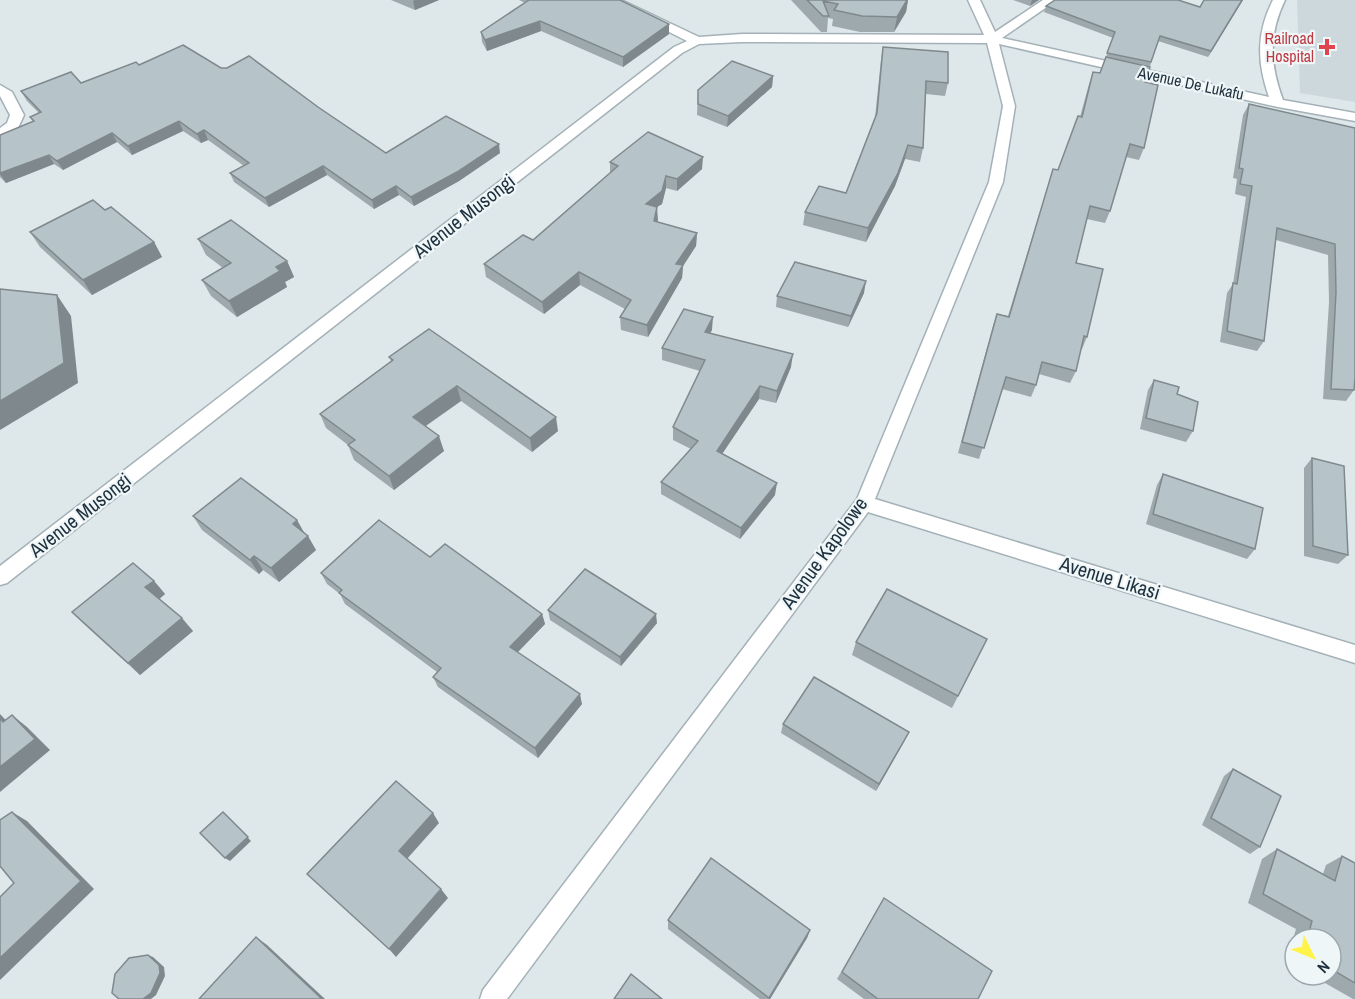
<svg xmlns="http://www.w3.org/2000/svg" width="1355" height="999" viewBox="0 0 1355 999" font-family="'Archivo Narrow',sans-serif">
  <style>
    .built { fill: #ccd8db }
    .lines { fill: none; stroke-linecap: round; stroke-linejoin: round }
    .minor-casing { stroke: #a4b1b7; stroke-width: 3 }
    .minor { fill: #fff; fill-rule: evenodd }
    .wall { fill: #9da9ad }
    .shaded-wall { fill: #7f898d }
    .building { fill: #b6c4c9; stroke: #7f898d; stroke-width: 1.5 }
    .health-dot { fill: #e0444e; stroke: #eff6f8; stroke-width: 2 }
    .labels { text-anchor: middle; stroke-width: 4.5; stroke-linejoin: round; paint-order: stroke }
    .far-health-label { font-size: 16px; fill: #be3a42; stroke: #eff6f8; text-anchor: end }
    .far-street-label { font-size: 16px; fill: #1e303d; stroke: #eff6f8 }
    .street-label { font-size: 20px; fill: #1e303d; stroke: #eff6f8 }
  </style>
  <rect width="100%" height="100%" fill="#dee8eb"/>
  <path class="built" d="M1297,0H1355V102L1300,93Z"/>
  <g class="lines">
    <defs>
      <g id="minor">
        <path d="M606,0H621L699,37L742,34L984,35L968,0H980L995,32L1043,0H1057L1002,38L1269,97C1257,63 1256,33 1273,0H1285C1268,35 1270,65 1283,100L1355,113V121L1278,107L999,44L1015,106L1003,182L875,499L1355,645V663L868,512L507,999H480L483,990L857,499L989,182L1003,106L987,43L742,42L699,44L682,53L7,583L0,585V566L674,47L687,41Z"/>
        <path d="M0,85L12,92L24,115L18,128L0,138V128L7,123L10,115L0,96Z"/>
      </g>
    </defs>
    <use href="#minor" class="minor-casing"/>
    <use href="#minor" class="minor"/>
  </g>
  <g class="wall">
    <path d="M391,0H439L415,10Z"/>
    <path d="M519,0H620L669,34L623,67L541,31L487,51L482,42L481,32L525,3Z"/>
    <path d="M791,0H908L906,12L894,32H860L832,26L833,19L828,18L827,32H821Z"/>
    <path d="M1013,0H1039L1030,6Z"/>
    <path d="M1243,0L1208,57L1158,41L1145,82L1144,148L1139,160L1126,157L1110,211L1105,223L1087,219L1076,263L1087,337L1082,349H1081L1076,371L1070,383L1039,374L1036,385L1031,397L1002,389L979,459L958,453L993,326L997,314L1008,316L1053,169L1058,170L1080,117L1089,84L1093,72L1100,73L1113,38L1044,12L1046,6L1200,7Z"/>
    <path d="M883,47L948,83L945,96L926,94L923,148L920,162L905,159L895,186L866,242L803,225L805,212L846,193L875,117L881,60Z"/>
    <path d="M139,65L221,68L318,107L386,153H500L459,181L414,206L399,195L374,209L327,175L269,207L234,182L230,173L244,166L208,140L201,143L183,131L132,155L117,142L63,170L54,164L6,183L0,177V135L33,121L30,117L39,113L27,101L21,91L81,83Z"/>
    <path d="M773,76L772,87L727,127L697,115L698,90Z"/>
    <path d="M1249,104L1355,128L1354,390L1346,401L1323,399L1329,302L1328,255L1276,240L1264,341L1257,351L1220,342L1227,293L1233,284L1246,197L1235,194L1237,179L1233,178L1243,115Z"/>
    <path d="M610,162L702,169L677,191L666,188L662,204L657,207V222L697,233L696,246L683,266L682,278L648,337L621,330L620,317L625,309L580,285L544,314L486,277L484,264L533,240L610,173Z"/>
    <path d="M105,210L154,242L162,257L92,295L40,247L30,232Z"/>
    <path d="M198,239L287,261L294,277L285,282L287,287L237,317L211,296L202,280L223,268L206,255Z"/>
    <path d="M864,293L848,327L776,307L777,296Z"/>
    <path d="M429,329L558,431L532,452L461,401L426,426L444,451L394,490L354,460L348,445L326,428L320,414L391,361L389,357Z"/>
    <path d="M712,330L710,333L791,367L776,403L759,399L722,454L775,495L740,539L661,494V482L691,449L673,440V427L700,371L662,360V348Z"/>
    <path d="M1154,380L1177,394L1193,431L1186,442L1140,429L1148,390Z"/>
    <path d="M1312,458L1348,555L1338,564L1304,556V468Z"/>
    <path d="M1163,474L1255,549L1247,559L1146,524L1157,485Z"/>
    <path d="M193,516L304,533L316,550L279,582L263,570L259,574L202,530Z"/>
    <path d="M430,557L542,614L545,624L518,652L582,704L538,758L438,687L433,677L437,672L345,604L340,594L327,584L321,573Z"/>
    <path d="M154,581L165,594L159,599L193,631L140,675L85,625L72,612Z"/>
    <path d="M548,610L657,623L621,666L550,620Z"/>
    <path d="M987,639L952,708L852,655L856,642Z"/>
    <path d="M783,724L905,740L876,791L781,733Z"/>
    <path d="M1233,769L1260,847L1250,854L1202,825L1224,776Z"/>
    <path d="M1277,849L1323,874L1326,865L1342,856L1355,863V999H1353L1311,975H1331V939H1295V966L1287,961L1296,929L1248,903L1262,859Z"/>
    <path d="M884,898L978,999H864L837,979Z"/>
    <path d="M668,920L810,930L807,938L770,999H760L668,929Z"/>
  </g>
  <g class="shaded-wall">
    <path d="M415,0H439L415,10L413,1Z"/>
    <path d="M907,0H908L906,12L894,32L897,17Z"/>
    <path d="M1032,0H1039L1030,6Z"/>
    <path d="M1242,0H1243L1208,57L1211,51Z"/>
    <path d="M540,21L541,31L487,51L485,40Z"/>
    <path d="M669,24V34L623,67V57Z"/>
    <path d="M773,76L772,87L727,127L728,116Z"/>
    <path d="M179,121L183,131L132,155L128,146Z"/>
    <path d="M204,130L208,140L201,143L197,134Z"/>
    <path d="M112,133L117,142L63,170L57,161Z"/>
    <path d="M499,144L500,153L459,181L414,206L411,197Z"/>
    <path d="M908,145L905,159L895,186L866,242L868,228Z"/>
    <path d="M49,155L54,164L6,183L0,174V173Z"/>
    <path d="M703,157L702,169L677,191V179Z"/>
    <path d="M323,166L327,175L269,207L265,198Z"/>
    <path d="M666,176V188L662,204L657,207L658,220L654,234L646,204Z"/>
    <path d="M396,186L399,195L374,209L372,200Z"/>
    <path d="M697,233L696,246L683,266L682,278L648,337L647,325L676,264Z"/>
    <path d="M154,242L162,257L92,295L83,280Z"/>
    <path d="M287,261L294,277L285,282L287,287L237,317L229,301L276,267Z"/>
    <path d="M579,272L580,285L544,314L542,302Z"/>
    <path d="M866,281L864,293L848,327L851,316Z"/>
    <path d="M57,295L71,316L78,383L0,430V401Z"/>
    <path d="M713,317L712,330L704,345L705,332Z"/>
    <path d="M793,354L791,367L776,403L777,391Z"/>
    <path d="M457,386L461,401L418,431L413,417Z"/>
    <path d="M760,386L759,399L716,463L717,451Z"/>
    <path d="M556,417L558,431L532,452L530,438Z"/>
    <path d="M439,436L444,451L394,490L389,476Z"/>
    <path d="M777,483L775,495L740,539L741,528Z"/>
    <path d="M297,520L305,534L293,524Z"/>
    <path d="M308,536L316,550L279,582L271,568Z"/>
    <path d="M254,556L263,570L259,574L250,560Z"/>
    <path d="M154,581L165,594L157,601L145,587Z"/>
    <path d="M542,614L545,624L513,657L510,647Z"/>
    <path d="M656,614L657,623L621,666L620,657Z"/>
    <path d="M182,618L193,631L140,675L128,663Z"/>
    <path d="M580,694L582,704L538,758L535,748Z"/>
    <path d="M0,714L19,734L3,722L0,718Z"/>
    <path d="M12,715L27,727L50,750L0,792V767Z"/>
    <path d="M909,732L905,740L876,791L879,784Z"/>
    <path d="M12,812L27,821L94,889L0,980V958L81,881Z"/>
    <path d="M433,813L439,823L406,860L399,851Z"/>
    <path d="M227,816L251,841L230,861L225,858Z"/>
    <path d="M441,889L448,898L396,957L389,949Z"/>
    <path d="M810,930L807,938L770,999H769Z"/>
    <path d="M256,937L267,945L325,999H322Z"/>
    <path d="M148,955L153,957L164,967L165,976L156,995L151,999H143Z"/>
  </g>
  <g class="building">
    <path d="M529,0H620L669,24L623,57L540,21L485,40L481,32Z"/>
    <path d="M807,0H907L897,17L862,16L834,10L838,4L823,1L829,16H823Z"/>
    <path d="M1055,0H1178L1200,7L1204,0H1242L1211,51L1160,36L1151,62L1107,53L1115,32L1046,6Z"/>
    <path d="M183,45L221,68H227L249,56L318,107L386,153L446,116L499,144L457,172L411,197L396,186L372,200L323,166L265,198L230,173L249,163L204,130L197,134L179,121L128,146L112,133L57,161L49,155L0,173V135L34,121L30,117L41,112L21,91L71,72L81,83L136,62L139,65Z"/>
    <path d="M883,47L948,52V83L926,81L923,148L908,145L898,173L868,228L805,212L819,186L846,193L877,113Z"/>
    <path d="M1106,57L1150,67L1145,82L1158,85L1144,148L1130,144L1110,211L1090,206L1076,263L1103,269L1087,337L1084,336L1076,371L1042,362L1036,385L1006,377L984,448L962,442L997,314L1009,317L1053,169L1058,170L1078,116L1082,117L1093,72L1100,73Z"/>
    <path d="M732,61L773,76L728,116L698,104V90Z"/>
    <path d="M1249,104L1355,128V378L1354,390L1331,389L1336,292L1335,244L1277,228L1264,341L1227,331L1233,283L1237,284L1252,186L1240,184L1243,169L1239,168Z"/>
    <path d="M648,132L703,157L677,179L666,176L662,191L646,204L657,207L654,221L697,233L676,264L683,265L647,325L620,317L631,300L579,272L542,302L484,264L523,235L533,240L618,166L610,162Z"/>
    <path d="M93,200L105,210L111,207L154,242L83,280L30,232Z"/>
    <path d="M231,220L287,261L276,267L280,271L229,301L202,280L231,263L198,239Z"/>
    <path d="M795,262L866,281L851,316L777,296Z"/>
    <path d="M0,289L57,295L64,363L0,401Z"/>
    <path d="M684,309L713,317L705,332L793,354L777,391L760,386L717,451L777,483L741,528L661,482L698,441L673,427L705,360L662,348Z"/>
    <path d="M429,329L556,417L530,438L457,386L413,417L439,436L389,476L348,445L355,440L320,414L393,360L389,357Z"/>
    <path d="M1154,380L1179,387L1177,394L1198,402L1193,431L1146,418Z"/>
    <path d="M1312,458L1344,466L1348,555L1313,546Z"/>
    <path d="M1163,474L1263,508L1255,549L1153,514Z"/>
    <path d="M241,478L297,520L293,524L308,536L271,568L254,556L250,560L193,516Z"/>
    <path d="M379,520L430,557L445,544L542,614L510,647L580,694L535,748L433,677L441,668L339,593L342,590L321,573Z"/>
    <path d="M133,563L154,581L145,587L182,618L128,663L72,612Z"/>
    <path d="M585,569L656,614L620,657L548,610Z"/>
    <path d="M887,589L987,639L958,696L856,642Z"/>
    <path d="M814,677L909,732L879,784L783,724Z"/>
    <path d="M12,715L35,739L0,767V718L3,722Z"/>
    <path d="M1233,769L1281,796L1260,847L1211,818Z"/>
    <path d="M396,781L433,813L399,851L441,889L389,949L307,874Z"/>
    <path d="M12,812L81,881L0,958V897L14,883L0,866V820Z"/>
    <path d="M223,812L248,837L225,858L200,833Z"/>
    <path d="M1277,849L1335,881L1342,856L1355,863V983L1331,969V939H1307L1312,921L1263,894Z"/>
    <path d="M711,858L810,930L769,998L668,920Z"/>
    <path d="M884,898L992,971L978,999H878L842,972Z"/>
    <path d="M256,937L322,999H199Z"/>
    <path d="M148,955L159,965L160,973L151,993L143,999H119L112,993L115,974L129,958Z"/>
    <path d="M631,974L662,999H614Z"/>
  </g>
  <path class="health-dot" d="M1324 38h6v6h6v6h-6v6h-6v-6h-6v-6h6z"/>
  <g class="labels">
    <g class="far-health-label">
      <text x="1314" y="44">Railroad<tspan x="1314" dy="18">Hospital</tspan></text>
    </g>
    <g class="far-street-label">
      <text transform="translate(1191 83) rotate(12)" y="6">Avenue De Lukafu</text>
    </g>
    <g class="street-label">
      <text transform="translate(464 216) rotate(-38)" y="7">Avenue Musongi</text>
      <text transform="translate(80 515) rotate(-38)" y="7">Avenue Musongi</text>
      <text transform="translate(824 553) rotate(-54)" y="7">Avenue Kapolowe</text>
      <text transform="translate(1110 578) rotate(17)" y="7">Avenue Likasi</text>
    </g>
  </g>
  <g transform="translate(1313 957) rotate(133)"><circle r="28" fill="#eff6f8" stroke="#9ba7ad" stroke-width="1.5"/>
  <path d="M0-4.5L10 22L0 15L-10 22Z" fill="#fff349"/>
  <text y="-9" font-size="16" font-weight="bold" text-anchor="middle" fill="#1e303d">N</text>
  </g>
</svg>
